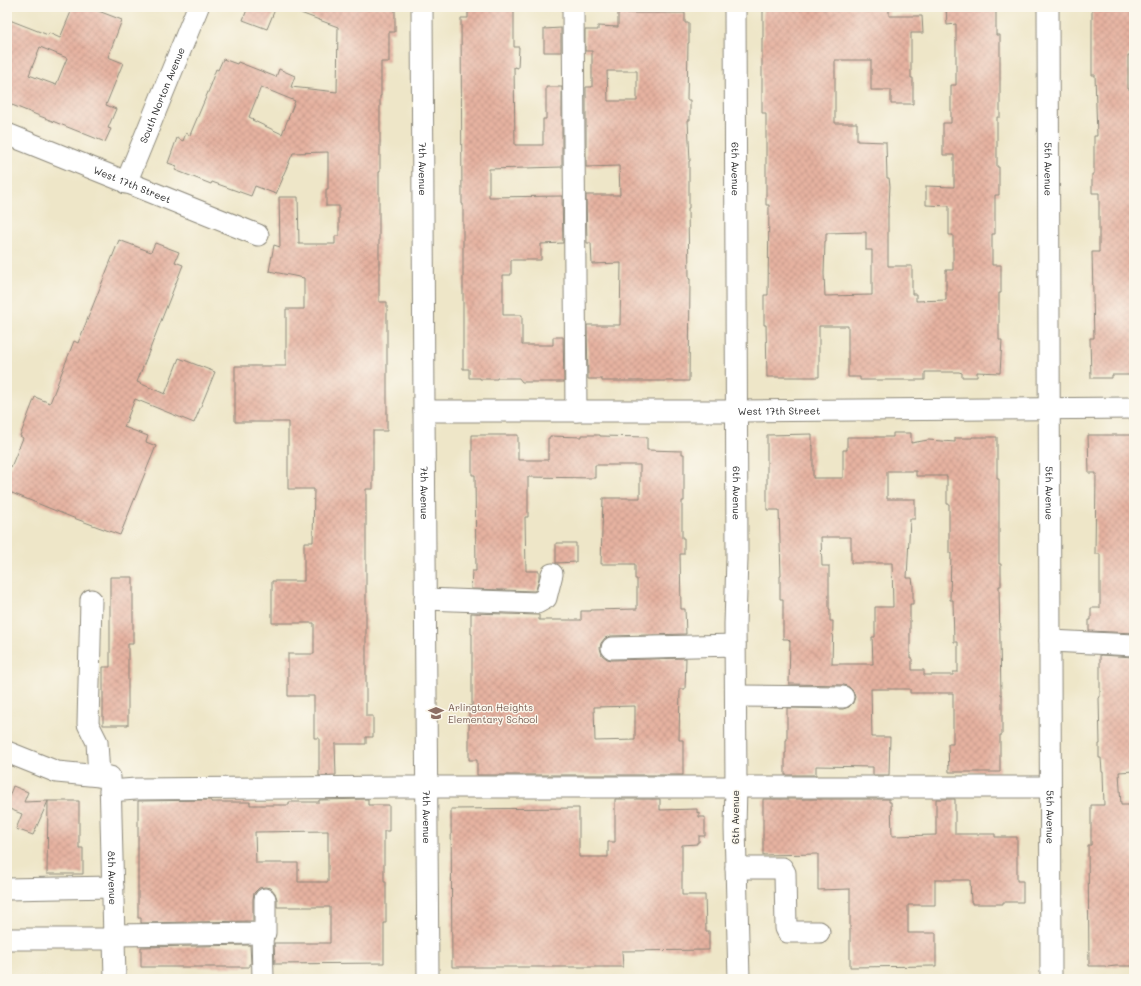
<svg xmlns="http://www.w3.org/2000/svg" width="1141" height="986" viewBox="0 0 1141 986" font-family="Mali,sans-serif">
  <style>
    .building { fill: url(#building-cross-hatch); fill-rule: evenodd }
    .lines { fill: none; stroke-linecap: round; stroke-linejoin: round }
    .minor-casing { stroke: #8c887a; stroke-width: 23 }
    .minor { stroke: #fff; stroke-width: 21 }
    .labels { text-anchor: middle; stroke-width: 3; stroke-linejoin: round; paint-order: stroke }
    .street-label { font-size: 10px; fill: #2b2b2b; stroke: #fbf7ec }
    .education-label { font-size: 10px; fill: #785e54; stroke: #fbf7ec; text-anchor: start }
  </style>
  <defs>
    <pattern id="building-cross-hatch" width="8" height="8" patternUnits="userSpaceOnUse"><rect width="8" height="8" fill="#e6b2a0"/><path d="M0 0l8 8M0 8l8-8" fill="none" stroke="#c5998a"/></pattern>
  </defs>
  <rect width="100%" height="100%" fill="#fbf7ec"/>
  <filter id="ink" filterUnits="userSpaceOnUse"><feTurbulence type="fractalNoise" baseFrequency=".025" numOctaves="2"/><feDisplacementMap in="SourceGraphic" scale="8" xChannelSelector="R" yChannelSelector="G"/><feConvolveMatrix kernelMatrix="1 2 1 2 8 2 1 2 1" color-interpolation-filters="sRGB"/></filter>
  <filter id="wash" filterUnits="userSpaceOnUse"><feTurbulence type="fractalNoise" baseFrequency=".012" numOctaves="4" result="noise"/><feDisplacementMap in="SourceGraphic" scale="16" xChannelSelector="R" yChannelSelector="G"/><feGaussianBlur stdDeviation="0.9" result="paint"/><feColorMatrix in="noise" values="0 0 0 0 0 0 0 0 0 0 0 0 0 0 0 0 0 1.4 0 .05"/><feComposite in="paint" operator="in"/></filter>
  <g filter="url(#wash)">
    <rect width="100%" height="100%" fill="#eee6c8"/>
    <g id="blocks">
      <g class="building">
        <path d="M73,7H88L122,20L108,57L123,63L106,105L116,109L108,128L111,129L105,142L7,103V19L48,35L49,33L60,38ZM40,47L67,58L56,85L29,75Z"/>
        <path d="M248,7H276L267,29L243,20Z"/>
        <path d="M291,7H395V32H389V62H381V96H380V172H379V302H387V431H373V489H366V716H373V737H366V744H335L336,775L319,776V738H314V696H288V654H314V623H272V581H304V542H313L314,489H288V422H235V366H286V309H304V278L269,271L274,245L280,247L279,197H298L299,244H335V236H339V206H326V189H328V152L293,153L282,178H283L276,194L255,186L251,196L212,182L211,184L175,170L177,166L168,163L177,138L183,141L186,133L190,135L211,85H210L216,69L218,70L223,59L237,64L238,62L276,77L279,69L295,76L291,87L337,92L338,27L290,9ZM261,87L295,101L282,134L252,120L253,119L249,117Z"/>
        <path d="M763,7H889V16H922L923,33H911V78H913V104H891V90H871V60H835V123H857V141L886,142L887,178H889L890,186L889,207H888V266H912V294H916V301L946,300V270H953V235H949V206L926,205V186L954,187V155H943V123H951V85H956V24L947,25L946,7H996V35H1000V117H997V167H999V195H995V234H992V265H1001V293H999V340H1002L1000,373L977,372V377H962V373L959,372H925V380H860V377H848V326H819V377H767L766,325H764V295H768L769,205H766V113H762V38H763ZM866,232V250H872V295L825,296L824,274L825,241H826V233Z"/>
        <path d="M1092,7H1134V55H1128V89H1134V375H1112V378H1091L1090,338H1094L1092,252H1099V193H1092V174H1094V136H1097L1095,75H1092Z"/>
        <path d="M468,9H514V47H519L518,68L514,67L515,145H543V119H546V87H562V167L489,169V197L562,196L563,243L541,244V260H511V275H503V315H522V345H553V337H563L564,382H522L519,378H497V379H480V378H469V369H463V204H462L461,18H468Z"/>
        <path d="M618,13H685V23H689V43H688L687,100H690V120H688L690,161H689V208H688L689,279H690L689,381H602V379H588L587,325H620L621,263L592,264L591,243H587L586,195H620L619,166L586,167V87H592V51H585V30H598V26L618,27ZM607,71H637V101H608Z"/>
        <path d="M561,28V52H544V29Z"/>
        <path d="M119,240L151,252L155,243L179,252L175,262L183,265L137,382L165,394L179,358L215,372L194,423L135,399L124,427L148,436L146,442L156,446L120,535L71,517L7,491V465L11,467L23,438L20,436L35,397L50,403L74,341L78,343Z"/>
        <path d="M893,433H911V443L928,440L955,442V438H972V437H997V479H999V564H1001V586H999L1001,695H1002V735H1000V772H949L948,744H953V693H910V689H871L872,737H890L889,775H873V767L816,766V775H785V753H786V740H787V708L843,709L849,707L853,703L855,697L853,691L849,687L844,685L789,684L790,641L788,639H783V599H780V576H781L779,510H767V435L812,434V446L813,445V478H843V450H847V437H893ZM887,471H916V476H947V504H949V553H951L950,600H953L954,642H958V672H953V675H924V670H912V658H910V604H913V585L912,578H907L910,519H915V499H887ZM821,537H851V563H892L893,607H875V637H872L873,664H832L833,621H830V609H829V566H822Z"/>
        <path d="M472,435H518V460H548V438H550V436L582,437V435H600V436L647,437V450L682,451V454H684V501H682V538H684V554H680L681,609H685L686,634L611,636L605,638L601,643L600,648L602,655L607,659L612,660L686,658L685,689H680L679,740H683V775H477V760H469V706H472V634H471V613L539,615V620H581V611H591V610L637,609V579H635V564H601L603,498H640V465H595V478L528,477V517H525L526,571H539V578L536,590L534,591L471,589L472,571H476L475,475H472ZM635,706V740L595,741L594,707Z"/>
        <path d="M1088,435H1134V633L1089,631V620H1091V608H1100V554H1095L1096,473H1089Z"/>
        <path d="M556,543H576V562L556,563Z"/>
        <path d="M110,577H133V644H128V725H103V667H110Z"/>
        <path d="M1100,655L1134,657V771L1119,772L1121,805H1134V966H1116L1107,967L1105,966H1089L1088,845H1091V805H1104L1103,772H1102L1101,758H1099V744H1100L1099,698L1100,697Z"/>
        <path d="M13,786L28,792L24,802L48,801L33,835L16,829L22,814L7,808V802Z"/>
        <path d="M368,799V805H389V831H384V882H386V923H384V963L275,964L274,943H330V907H277V899L275,893L271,888L265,887L259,888L254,893L253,899V921L141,923V918H138V801L211,800V802H250V805H289V802H319V800ZM328,831V882H298V863H256L255,832Z"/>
        <path d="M615,799H660V810L697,809V813L699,812V817H705V836H699V842H697V844L682,845V895H705L706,931H709V950L622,951L623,967H452L451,809L579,808V857H608V842H615Z"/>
        <path d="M763,799H889V802H891L892,836L936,835V799H955V834H995V837H1017V881H1023V902H1003V904H972V902H971L970,880H935V905H908V933H936V966L850,967V889L818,890V854L763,855Z"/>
        <path d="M48,801H79V848H83V874H47Z"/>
        <path d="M250,945L251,964H249V967H141V947Z"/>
      </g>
    </g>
  </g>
  <g filter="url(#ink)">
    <use href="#blocks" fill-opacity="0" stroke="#8c887a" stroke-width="1"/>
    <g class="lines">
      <defs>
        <g id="minor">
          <path id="s1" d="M422,7L424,411L428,979"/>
          <path d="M573,7L576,411"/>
          <path id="s2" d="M735,7L737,558L735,624L736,787L735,827L739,979"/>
          <path id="s3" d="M1048,7L1051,979"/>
          <path id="s4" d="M7,134L258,235"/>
          <path id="s5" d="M126,183L198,7"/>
          <path id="s6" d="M424,411H736L1134,408"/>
          <path d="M425,599L537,603L546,598L552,574"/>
          <path d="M91,600L88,724L97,742L99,776"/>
          <path d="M1050,641L1134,645"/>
          <path d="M612,648L735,645"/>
          <path d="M736,696L843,697"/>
          <path id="s7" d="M7,752L57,772L110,777L115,979"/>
          <path d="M110,791L136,789L395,787H1050"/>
          <path d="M736,868H782L785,873L786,928L788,932H819"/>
          <path d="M7,889L113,887"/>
          <path d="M262,933L263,979"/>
          <path d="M114,935L265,933V899"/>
          <path d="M7,939H114"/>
        </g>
      </defs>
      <use href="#minor" class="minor-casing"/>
      <use href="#minor" class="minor"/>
    </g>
  </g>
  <defs>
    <symbol id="school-bare" viewBox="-9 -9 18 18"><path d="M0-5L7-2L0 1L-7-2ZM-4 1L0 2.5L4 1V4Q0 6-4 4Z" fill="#8d6e63" stroke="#fbf7ec" stroke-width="2.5" paint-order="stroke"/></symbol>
  </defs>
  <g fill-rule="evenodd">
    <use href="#school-bare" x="425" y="702" width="22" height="22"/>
  </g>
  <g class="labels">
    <g class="street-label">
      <text dy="4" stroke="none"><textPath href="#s5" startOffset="95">South Norton Avenue</textPath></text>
      <text dy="4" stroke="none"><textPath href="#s1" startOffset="162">7th Avenue</textPath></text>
      <text dy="4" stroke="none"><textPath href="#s2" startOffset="162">6th Avenue</textPath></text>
      <text dy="4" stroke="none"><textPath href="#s3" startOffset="162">5th Avenue</textPath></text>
      <text dy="4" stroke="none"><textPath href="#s4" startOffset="135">West 17th Street</textPath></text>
      <text dy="4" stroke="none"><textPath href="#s6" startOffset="355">West 17th Street</textPath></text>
      <text dy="4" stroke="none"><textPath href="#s1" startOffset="486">7th Avenue</textPath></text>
      <text dy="4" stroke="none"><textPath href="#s2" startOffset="486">6th Avenue</textPath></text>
      <text dy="4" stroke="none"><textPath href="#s3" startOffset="486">5th Avenue</textPath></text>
      <text dy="4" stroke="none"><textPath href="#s1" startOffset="810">7th Avenue</textPath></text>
      <text transform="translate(735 817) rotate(-90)" y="4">6th Avenue</text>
      <text dy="4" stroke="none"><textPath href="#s3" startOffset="810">5th Avenue</textPath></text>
      <text dy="4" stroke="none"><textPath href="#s7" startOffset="208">8th Avenue</textPath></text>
    </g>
    <g class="education-label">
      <text x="448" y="711">Arlington Heights<tspan x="448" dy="12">Elementary School</tspan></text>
    </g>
  </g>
  <rect width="1141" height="986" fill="none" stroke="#fbf7ec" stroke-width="24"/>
</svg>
